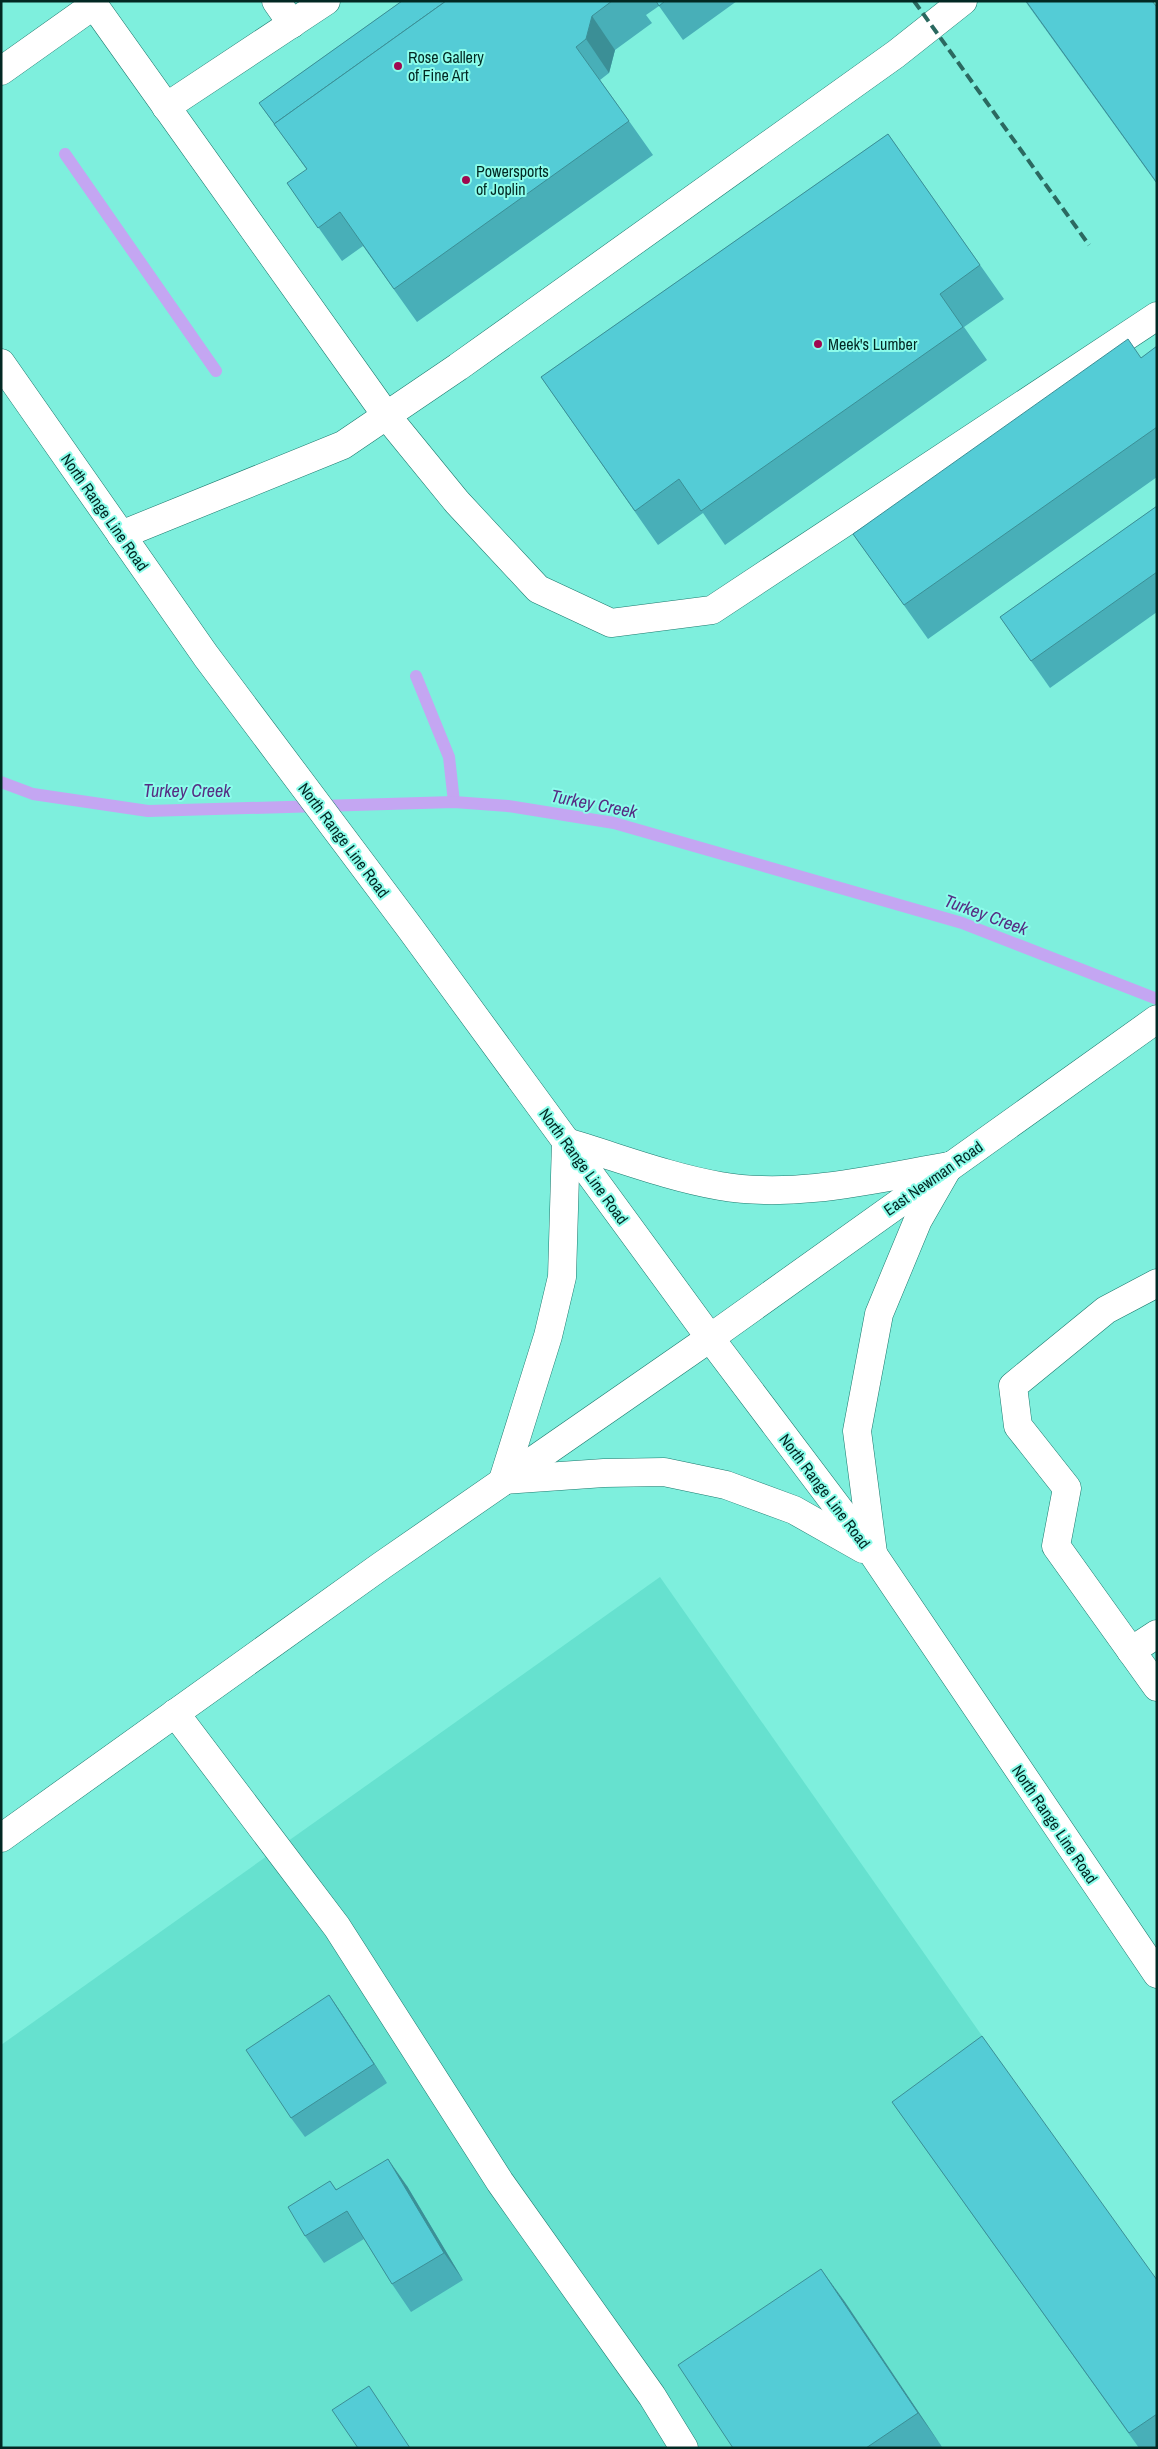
<svg xmlns="http://www.w3.org/2000/svg" width="1158" height="2449" viewBox="0 0 1158 2449" font-family="'Archivo Narrow',sans-serif">
  <style>
    .built { fill: #66e1cf }
    .lines { fill: none; stroke-linecap: round; stroke-linejoin: round }
    .stream { stroke: #c4a6f2; stroke-width: 12 }
    .minor-casing { stroke: #1c7a6e; stroke-width: 29 }
    .major-casing { stroke: #1c7a6e; stroke-width: 29 }
    .minor { stroke: #fff; stroke-width: 28 }
    .major { stroke: #fff; stroke-width: 28 }
    .rail { stroke: #2b6960; stroke-width: 4; stroke-dasharray: 10 5; stroke-linecap: butt }
    .wall { fill: #48afb8 }
    .shaded-wall { fill: #3b8f96 }
    .building { fill: #54ccd6; stroke: #3b8f96 }
    .poi-dot { fill: #9f084f; stroke: #8cfcea; stroke-width: 2 }
    .labels { text-anchor: middle; stroke-width: 4; stroke-linejoin: round; paint-order: stroke }
    .poi-label { font-size: 16px; fill: #022823; stroke: #8cfcea; text-anchor: start }
    .street-label { font-size: 16px; fill: #022823; stroke: #8cfcea }
    .water-label { font-size: 18px; font-style: italic; fill: #562d83; stroke: #8cfcea }
  </style>
  <rect width="100%" height="100%" fill="#7eefdd"/>
  <path class="built" d="M660,1577L1006,2070L1157,2448H1V2045Z"/>
  <g class="lines">
    <g class="stream">
      <path d="M65,154L216,371"/>
      <path d="M416,676L449,757L454,802"/>
      <path d="M1,782L33,794L148,811L454,802L508,806L614,823L962,923L1157,999"/>
    </g>
    <defs>
      <g id="minor">
        <path d="M91,1L386,415L457,502L538,589L611,623L712,610L1157,316"/>
        <path d="M276,1L292,24"/>
        <path d="M1,71L94,5"/>
        <path d="M166,107L326,1"/>
        <path d="M121,535L343,445L458,367L896,54L963,1"/>
        <path d="M1157,1283L1106,1310L1013,1386L1018,1426L1067,1488L1056,1546L1157,1687"/>
        <path d="M710,1338L1157,1019"/>
        <path d="M1131,1651L1157,1634"/>
        <path d="M175,1713L337,1927L500,2182L652,2396L684,2448"/>
      </g>
      <g id="major">
        <path d="M1,363L206,656L410,928L710,1338L873,1554L1157,1974"/>
        <path d="M863,1549L794,1510L726,1485L664,1472L604,1473L503,1480L548,1336L562,1277L566,1142C617,1157 668,1177 720,1186C795,1199 874,1179 949,1166"/>
        <path d="M873,1553L857,1431L879,1314L918,1220L949,1166"/>
        <path d="M1,1838L381,1566L710,1338"/>
      </g>
    </defs>
    <use href="#minor" class="minor-casing"/>
    <use href="#major" class="major-casing"/>
    <use href="#minor" class="minor"/>
    <use href="#major" class="major"/>
    <path class="rail" d="M914,1L1089,245"/>
  </g>
  <g class="wall">
    <path d="M402,1H737L683,40L659,6L646,15L652,23L615,50L609,73L600,80L653,155L417,322L363,246L342,261L287,183L307,170L259,103Z"/>
    <path d="M1025,1H1152L1157,7V184Z"/>
    <path d="M888,134L1004,299L964,327L987,360L725,545L703,513L658,545L541,377Z"/>
    <path d="M1157,346V477L928,639L853,534L1141,358Z"/>
    <path d="M1157,506V612L1050,688L1000,617Z"/>
    <path d="M329,1995L342,2014L387,2083L305,2137L291,2118Z"/>
    <path d="M892,2102L1157,2280V2448H1139Z"/>
    <path d="M330,2181L336,2189L407,2186L463,2280L411,2312L392,2284L364,2239L324,2263L305,2236Z"/>
    <path d="M821,2269L942,2447L940,2448H733Z"/>
  </g>
  <g class="shaded-wall">
    <path d="M592,16L615,50L609,73L586,39Z"/>
    <path d="M329,1995L342,2014L387,2083L374,2064Z"/>
    <path d="M388,2159L407,2186L463,2280L444,2253Z"/>
    <path d="M821,2269L845,2302L942,2447L918,2413Z"/>
  </g>
  <g class="building">
    <path d="M402,1H446L274,124L279,130L259,103Z"/>
    <path d="M446,1H612L592,16L586,39L576,47L629,121L394,289L340,212L318,228L287,183L307,169L274,124Z"/>
    <path d="M656,1H665L659,6Z"/>
    <path d="M1026,1H1152L1157,7V183Z"/>
    <path d="M888,134L980,265L940,294L963,327L701,511L679,479L635,511L541,377Z"/>
    <path d="M1128,339L1141,358L1157,346V427L904,605L853,534Z"/>
    <path d="M1157,506V572L1031,661L1000,617Z"/>
    <path d="M329,1995L374,2064L291,2118L246,2050Z"/>
    <path d="M982,2036L1157,2280V2414L1129,2433L892,2102Z"/>
    <path d="M388,2159L444,2253L392,2284L347,2211L305,2236L288,2207L330,2181L336,2190Z"/>
    <path d="M821,2269L918,2413L866,2448H733L678,2365Z"/>
    <path d="M369,2386L410,2448H358L332,2410Z"/>
  </g>
  <g class="poi-dot">
    <circle cx="398" cy="66" r="5"/>
    <circle cx="466" cy="180" r="5"/>
    <circle cx="818" cy="344" r="5"/>
  </g>
  <g class="labels">
    <g class="poi-label">
      <text x="408" y="63">Rose Gallery<tspan x="408" dy="18">of Fine Art</tspan></text>
      <text x="476" y="177">Powersports<tspan x="476" dy="18">of Joplin</tspan></text>
      <text x="828" y="350">Meek's Lumber</text>
    </g>
    <g class="street-label">
      <text transform="translate(105 512) rotate(55)" y="6">North Range Line Road</text>
      <text transform="translate(344 840) rotate(53)" y="6">North Range Line Road</text>
      <text transform="translate(584 1166) rotate(54)" y="6">North Range Line Road</text>
      <text transform="translate(933 1178) rotate(-35)" y="6">East Newman Road</text>
      <text transform="translate(825 1491) rotate(53)" y="6">North Range Line Road</text>
      <text transform="translate(1055 1824) rotate(56)" y="6">North Range Line Road</text>
    </g>
    <g class="water-label">
      <text x="187" y="797">Turkey Creek</text>
      <text transform="translate(594 804) rotate(11)" y="6">Turkey Creek</text>
      <text transform="translate(986 915) rotate(20)" y="6">Turkey Creek</text>
    </g>
  </g>
  <rect width="1158" height="2449" fill="none" stroke="#022823" stroke-width="5"/>
</svg>
